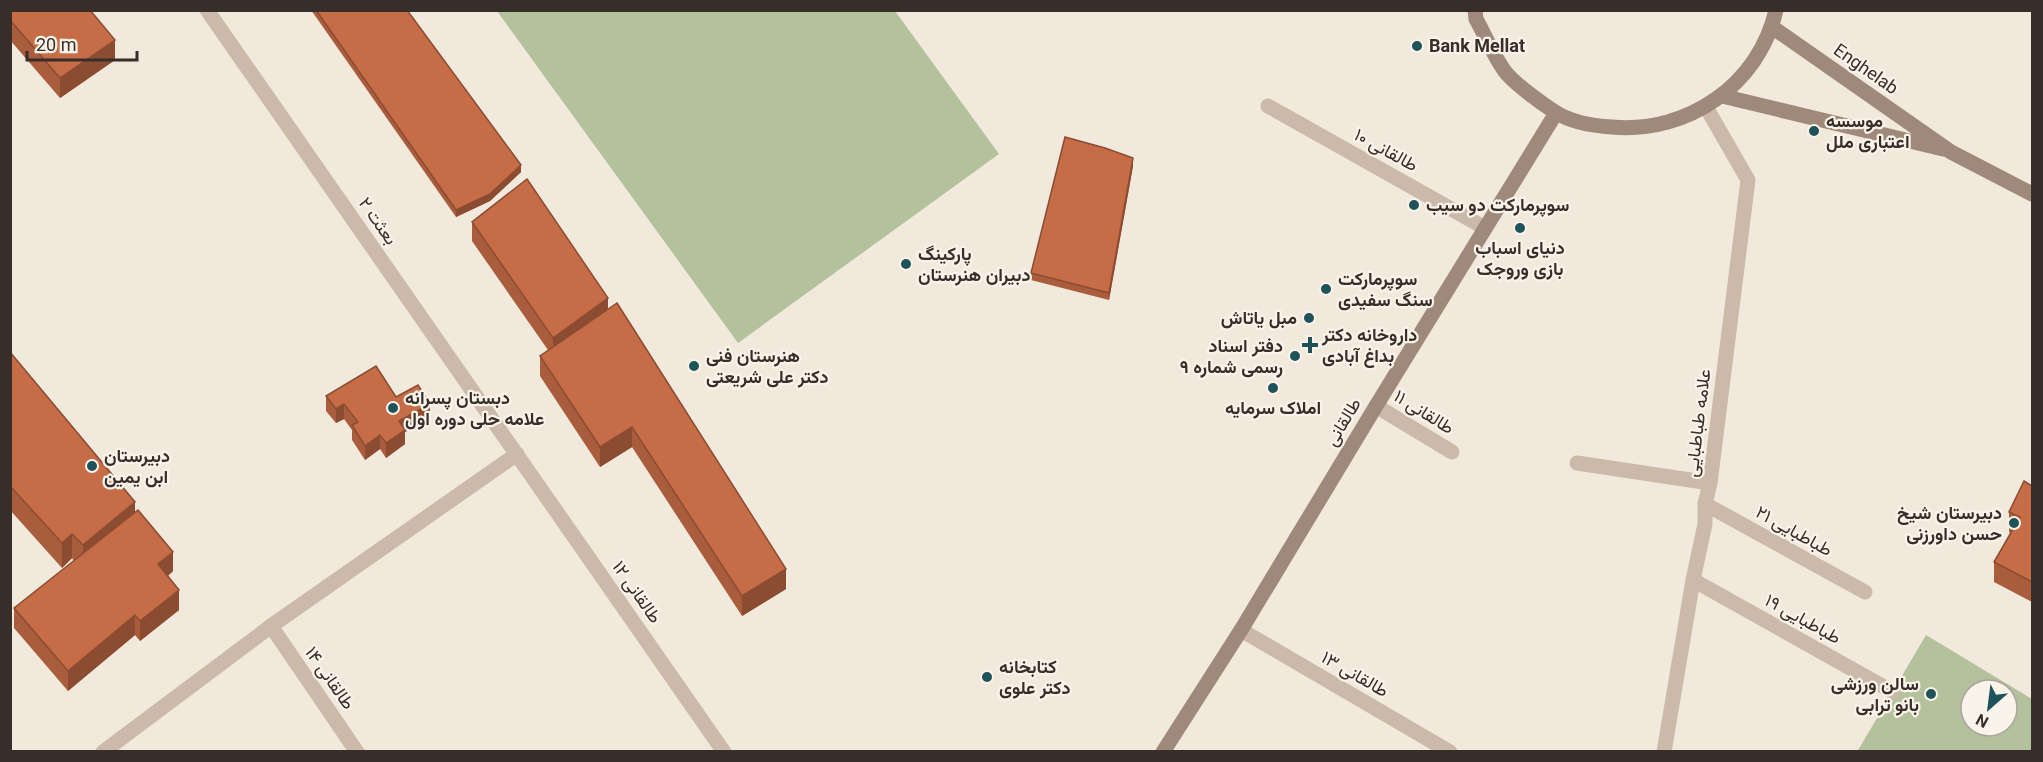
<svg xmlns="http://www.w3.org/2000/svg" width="2043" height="762" viewBox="0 0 2043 762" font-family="Roboto,Vazirmatn,sans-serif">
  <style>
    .green { fill: #b3c29d; fill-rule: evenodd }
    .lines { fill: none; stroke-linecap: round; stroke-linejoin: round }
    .lane { stroke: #cbbaa9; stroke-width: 15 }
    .street { stroke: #cbbaa9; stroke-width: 15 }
    .secondary { stroke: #9e897a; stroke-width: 15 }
    .wall { fill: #aa5d3d }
    .shaded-wall { fill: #8b4c32 }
    .building { fill: #c66c47; stroke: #8b4c32; stroke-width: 1.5 }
    .poi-dot { fill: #1e5359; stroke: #faf3e9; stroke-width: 2 }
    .labels { text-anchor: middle; stroke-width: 4.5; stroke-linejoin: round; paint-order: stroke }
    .poi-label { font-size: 18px; font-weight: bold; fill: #382e29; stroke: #faf3e9; text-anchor: start }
    .street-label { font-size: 18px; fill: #382e29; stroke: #faf3e9 }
  </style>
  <rect width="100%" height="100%" fill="#f2e9dd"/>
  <g class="green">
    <path d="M497,11H895L999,154L738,343Z"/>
    <path d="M1926,635L2032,699V751L1857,752ZM1971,690H2007V726H1971Z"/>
  </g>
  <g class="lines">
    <path class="lane" d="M1376,406L1452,452"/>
    <g class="street">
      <path d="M207,10L724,752"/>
      <path d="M1268,106L1485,228"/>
      <path d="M1577,463L1710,483"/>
      <path d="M1705,504L1865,592"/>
      <path d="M1693,580L1893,692"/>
      <path d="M271,626L357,752"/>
      <path d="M1241,630L1450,752"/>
      <path d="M103,752L271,626L517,454"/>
      <path d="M1664,752L1693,580L1705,524V504L1710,483L1748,180L1706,107"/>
    </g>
    <g class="secondary">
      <path d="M1475,10L1476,19C1484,33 1498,65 1508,75C1518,86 1541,103 1555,112C1571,122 1594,126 1612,127C1687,134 1759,85 1776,10"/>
      <path d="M1772,27L1951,152L2032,194"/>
      <path d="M1722,96L1943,149"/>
      <path d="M1163,752L1241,630L1376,406L1556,113"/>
    </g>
  </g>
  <g class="wall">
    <path d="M10,10L115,60L60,98L10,40Z"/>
    <path d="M311,10H407L521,172L490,201L456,217Z"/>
    <path d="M1133,166L1109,300L1031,280V273Z"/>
    <path d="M472,222L608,309L786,589L742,616L632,447L600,467L540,376V356L548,350L472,241Z"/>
    <path d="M10,352L135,513L173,571L168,576L179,610L140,641L135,635L68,691L14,628V608L74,561L72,558L62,568L10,510Z"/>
    <path d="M326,396L396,397L430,418L405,432V444L386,458L380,449L365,460L352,440V430L344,419L336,423L326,411Z"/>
    <path d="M2032,486V602L1994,582V562L2011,533L2009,532V512Z"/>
  </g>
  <g class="shaded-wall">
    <path d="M115,40V60L60,98V78Z"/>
    <path d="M1133,158V166L1109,300V293Z"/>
    <path d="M521,165V172L490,201L456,217V210Z"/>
    <path d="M608,298V318L553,358V338Z"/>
    <path d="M344,404V419L336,423V409Z"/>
    <path d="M430,404V418L405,432V444L386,458V443L399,421Z"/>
    <path d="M632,427V447L600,467V447Z"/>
    <path d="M380,435V449L365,460V446Z"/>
    <path d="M135,502V527L83,569V545Z"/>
    <path d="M72,534V558L62,568V543Z"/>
    <path d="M173,552V571L158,584V564Z"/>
    <path d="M786,569V589L742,616V596Z"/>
    <path d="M179,590V610L140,641V621Z"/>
    <path d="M135,615V635L68,691V671Z"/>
  </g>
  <g class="building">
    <path d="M10,10H90L115,40L60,78L10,20Z"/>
    <path d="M316,10H407L521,165L490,194L456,210Z"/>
    <path d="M1065,137L1105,148L1133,158L1109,293L1031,273Z"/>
    <path d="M527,179L608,298L553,338L472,222Z"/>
    <path d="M617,303L786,569L742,596L632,427L600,447L540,356Z"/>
    <path d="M10,352L135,502L83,545L72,534L62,543L10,486Z"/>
    <path d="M376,366L396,397L418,385L430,404L399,421L405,430L386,443L380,435L365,446L352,425L358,422L344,404L336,409L326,396Z"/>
    <path d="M2024,481L2032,486V582L1994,562L2020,517L2009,512Z"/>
    <path d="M138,510L173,552L158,564L179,590L140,621L135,615L68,671L14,608Z"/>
  </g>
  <g class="poi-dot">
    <circle cx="1417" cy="46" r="6"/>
    <circle cx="1814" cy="131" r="6"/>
    <circle cx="1414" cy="205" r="6"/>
    <circle cx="1520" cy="228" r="6"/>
    <circle cx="906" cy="264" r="6"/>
    <circle cx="1326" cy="289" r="6"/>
    <circle cx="1309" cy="318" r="6"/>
    <path d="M1307 336h6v6h6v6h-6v6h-6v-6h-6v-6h6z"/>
    <circle cx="1295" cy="356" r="6"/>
    <circle cx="694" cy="366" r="6"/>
    <circle cx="1273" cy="388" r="6"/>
    <circle cx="393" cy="408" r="6"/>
    <circle cx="92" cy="466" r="6"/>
    <circle cx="2014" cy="523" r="6"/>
    <circle cx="987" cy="677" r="6"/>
    <circle cx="1931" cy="694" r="6"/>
  </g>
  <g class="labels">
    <g class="poi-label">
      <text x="1429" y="52">Bank Mellat</text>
      <text x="1826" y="127">موسسه<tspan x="1826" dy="21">اعتباری ملل</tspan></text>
      <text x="1426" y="211">سوپرمارکت دو سیب</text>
      <text x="1520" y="254" text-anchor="middle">دنیای اسباب<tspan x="1520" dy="21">بازی وروجک</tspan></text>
      <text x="918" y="260">پارکینگ<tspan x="918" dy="21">دبیران هنرستان</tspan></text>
      <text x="1338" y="285">سوپرمارکت<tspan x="1338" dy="21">سنگ سفیدی</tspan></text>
      <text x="1297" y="324" text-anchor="end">مبل یاتاش</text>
      <text x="1322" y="341">داروخانه دکتر<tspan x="1322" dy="21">بداغ آبادی</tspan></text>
      <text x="1283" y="352" text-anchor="end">دفتر اسناد<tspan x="1283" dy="21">رسمی شماره ۹</tspan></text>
      <text x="706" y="362">هنرستان فنی<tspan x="706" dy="21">دکتر علی شریعتی</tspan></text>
      <text x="405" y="404">دبستان پسرانه<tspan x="405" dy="21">علامه حلی دوره اول</tspan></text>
      <text x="1273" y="414" text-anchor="middle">املاک سرمایه</text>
      <text x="104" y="462">دبیرستان<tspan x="104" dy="21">ابن یمین</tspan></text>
      <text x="2002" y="519" text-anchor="end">دبیرستان شیخ<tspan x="2002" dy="21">حسن داورزنی</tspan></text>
      <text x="999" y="673">کتابخانه<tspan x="999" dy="21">دکتر علوی</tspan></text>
      <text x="1919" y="690" text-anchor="end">سالن ورزشی<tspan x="1919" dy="21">بانو ترابی</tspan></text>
    </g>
    <g class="street-label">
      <text transform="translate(1866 69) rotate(35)" y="6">Enghelab</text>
      <text transform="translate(1386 150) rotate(29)" y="6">طالقانی ۱۰</text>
      <text transform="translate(378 221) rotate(55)" y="6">بعثت ۲</text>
      <text transform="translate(1424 412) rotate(32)" y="6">طالقانی ۱۱</text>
      <text transform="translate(1343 422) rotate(-59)" y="6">طالقانی</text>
      <text transform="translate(1698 423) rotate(-83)" y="6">علامه طباطبایی</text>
      <text transform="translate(1794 531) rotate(29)" y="6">طباطبایی ۲۱</text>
      <text transform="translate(637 592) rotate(55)" y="6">طالقانی ۱۲</text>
      <text transform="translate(1803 619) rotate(29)" y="6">طباطبایی ۱۹</text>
      <text transform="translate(1355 674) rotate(30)" y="6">طالقانی ۱۳</text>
      <text transform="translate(330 678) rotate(55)" y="6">طالقانی ۱۴</text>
    </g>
  </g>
  <rect width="2043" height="762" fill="none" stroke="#382e29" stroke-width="24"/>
  <g transform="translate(1989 708) rotate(208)"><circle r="28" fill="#faf3e9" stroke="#aca49c" stroke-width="1.5"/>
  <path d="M0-4.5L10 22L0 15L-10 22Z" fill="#1e5359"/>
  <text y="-9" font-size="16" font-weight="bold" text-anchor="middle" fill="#382e29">N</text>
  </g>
  <path d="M27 51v9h110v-9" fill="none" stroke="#382e29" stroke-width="3"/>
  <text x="36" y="51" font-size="18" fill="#382e29" stroke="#faf3e9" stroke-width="4.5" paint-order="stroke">20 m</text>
</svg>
